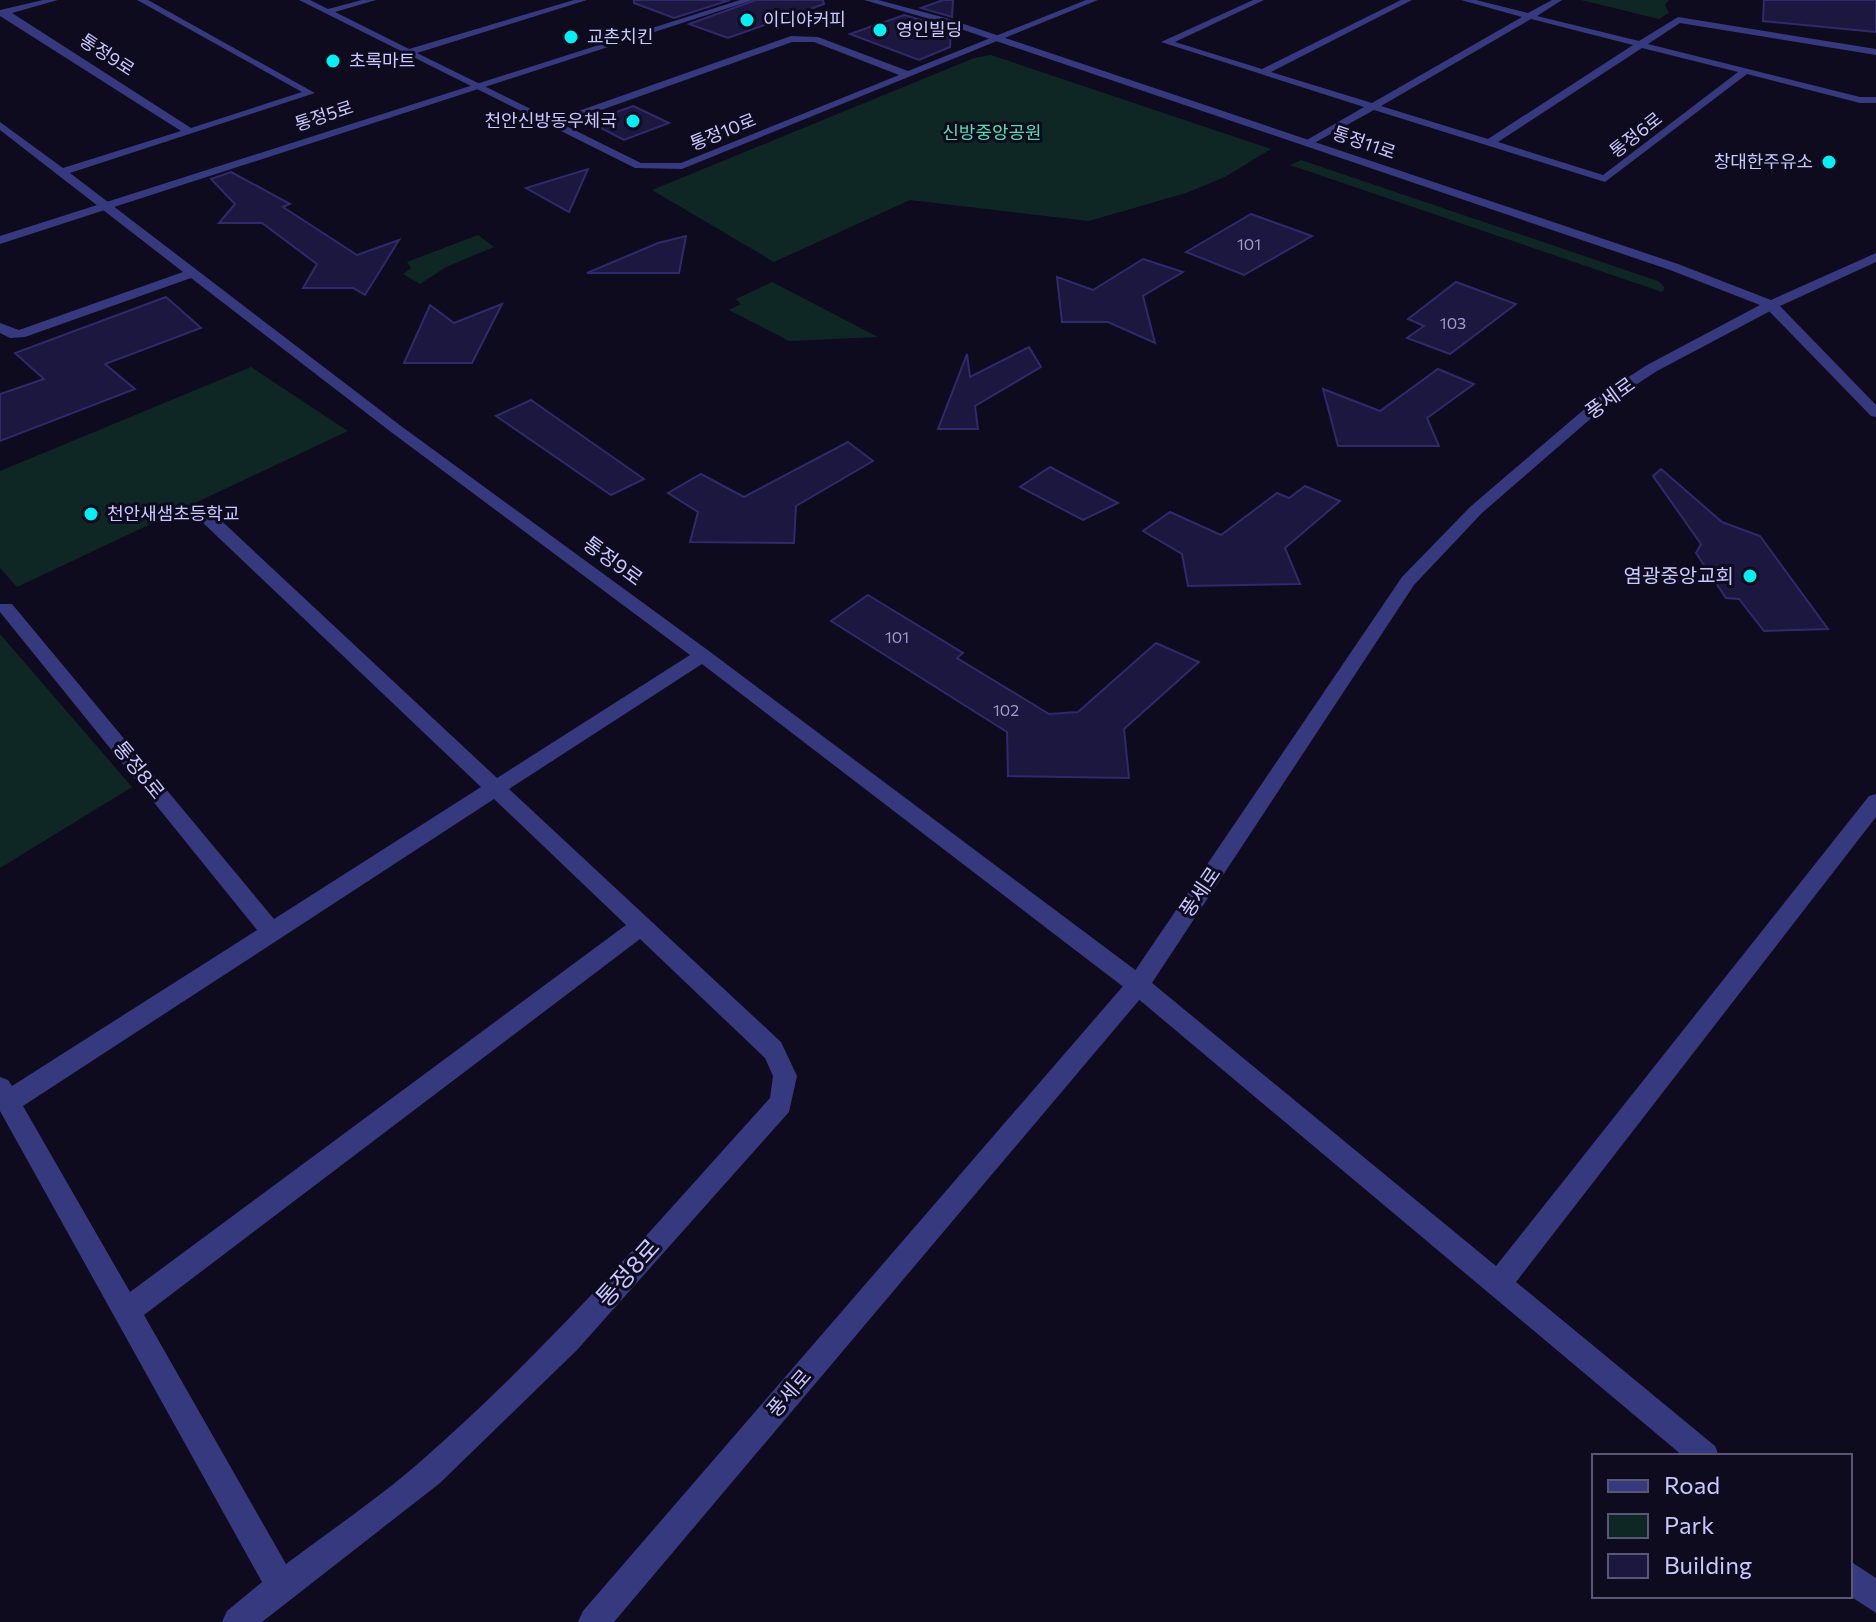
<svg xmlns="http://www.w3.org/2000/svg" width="1876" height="1622" viewBox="0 0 1876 1622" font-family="Commissioner,'Noto Sans KR',sans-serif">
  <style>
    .green { fill: #0f2724 }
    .building { fill: #1c173e; stroke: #30296b; stroke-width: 2 }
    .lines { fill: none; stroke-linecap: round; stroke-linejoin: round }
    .minor { fill: #36397d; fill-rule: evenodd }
    .tertiary { fill: #36397d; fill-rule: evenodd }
    .poi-dot { fill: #00f0f3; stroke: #0d0b1d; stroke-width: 3 }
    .labels { text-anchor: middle; stroke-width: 6; stroke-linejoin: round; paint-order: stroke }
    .number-label { font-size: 16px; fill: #9e9ccf }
    .far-poi-label { font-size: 18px; fill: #c9c8ff; stroke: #0d0b1d; text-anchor: start }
    .far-street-label { font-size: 18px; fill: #c9c8ff; stroke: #0d0b1d }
    .far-park-label { font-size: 18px; fill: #54dfb0; stroke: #0d0b1d }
    .street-label { font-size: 20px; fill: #c9c8ff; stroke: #0d0b1d }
    .poi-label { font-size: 20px; fill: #c9c8ff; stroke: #0d0b1d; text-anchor: end }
    .near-street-label { font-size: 24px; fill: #c9c8ff; stroke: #0d0b1d }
  </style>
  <rect width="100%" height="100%" fill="#0d0b1d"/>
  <g class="green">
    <path d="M1581,0H1669L1665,5L1669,13L1659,19Z"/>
    <path d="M991,55L1271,149L1225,177L1186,193L1089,221L910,200L774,262L652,190L974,58Z"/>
    <path d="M1301,160L1658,281L1665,288L1662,292L1290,165Z"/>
    <path d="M478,235L494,247L446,267L420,284L403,274L411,268L407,262Z"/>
    <path d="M772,282L878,337L789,341L729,310L741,304L736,299Z"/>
    <path d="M251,367L348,431L17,587L0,568V471Z"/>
    <path d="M0,634L132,787L0,868Z"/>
  </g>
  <g class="building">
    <path d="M634,0H730L674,18L634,3Z"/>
    <path d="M756,0H823L824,4L728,38L689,24Z"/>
    <path d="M943,0H953L952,17L921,8Z"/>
    <path d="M1764,0H1876V32L1763,21Z"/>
    <path d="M904,15L951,29L950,47L919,60L850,34Z"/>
    <path d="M633,106L669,123L624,140L589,122Z"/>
    <path d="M588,169L569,212L526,188Z"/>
    <path d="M231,172L290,204L283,207L357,255L399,240L365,295L353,288H303L317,264L262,223H219L235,204L211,179Z"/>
    <path d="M1251,214L1312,236L1244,275L1186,252Z"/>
    <path d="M686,236L679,273H587L658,243Z"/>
    <path d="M1143,259L1183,272L1143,296L1155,343L1108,322H1062L1057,277L1093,290Z"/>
    <path d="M1456,282L1516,304L1450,354L1407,338L1424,326L1408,319Z"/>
    <path d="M166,297L201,328L105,364L135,389L0,441V394L44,379L15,353Z"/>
    <path d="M502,304L472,363H404L430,305L454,323Z"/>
    <path d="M1029,347L1041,367L975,406L978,429H938L967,354L970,377Z"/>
    <path d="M1438,369L1474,384L1427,418L1439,446H1338L1323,389L1380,411Z"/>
    <path d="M531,400L644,479L611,495L496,416Z"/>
    <path d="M848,442L873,461L796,506L794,543L690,542L698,512L668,493L701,474L744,497Z"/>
    <path d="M1050,467L1118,503L1083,520L1020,487Z"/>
    <path d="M1661,469L1722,522L1760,536L1828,629L1764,631L1739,599L1726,598L1696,553L1701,544L1653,476Z"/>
    <path d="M1305,486L1340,501L1285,548L1300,584L1188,586L1182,554L1143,531L1170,512L1221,535L1277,493L1289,498Z"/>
    <path d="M868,595L963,653L957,658L1049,714L1078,712L1156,643L1199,662L1124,729L1129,778L1008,776L1007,732L831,621Z"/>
  </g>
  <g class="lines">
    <g class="minor">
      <path d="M43,0H58L12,13L191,128L302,92L137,0H148L315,93L70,173L401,426L709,651L1146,978L1496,1266L1869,796L1876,794V817L1516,1282L1715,1446L1719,1456H1683L1130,992L702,664L509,789L781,1042L797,1076L789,1112L577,1350L440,1483L262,1622H222L227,1611L262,1582L0,1111V1077L8,1080L12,1086L257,930L0,612V604H12L274,919L481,787L199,519V511H211L497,778L690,655L391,432L191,278L25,337L10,338L0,333V323L19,330L183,272L0,130V122L63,168L181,131L0,16V10ZM494,799L626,925L130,1292L23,1106ZM640,939L765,1058L773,1076L770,1098C658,1222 548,1350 421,1461C379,1498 331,1530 286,1564L144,1315Z"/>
      <path d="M299,0H310L328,9L362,0H376L335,12L409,49L574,0H587L417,53L553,120L791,36L818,37L908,71L1086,0H1098L682,169L635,168ZM792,42H814L899,75L681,163H641L562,124Z"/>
      <path d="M1253,0H1264L1175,42L1262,69L1401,0H1412L1271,72L1372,103L1522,17L1461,0H1476L1528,13L1552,0H1562L1537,16L1639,41L1678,17L1876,49V55L1680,23L1648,44L1860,97H1876V103H1860L1747,74L1605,182L1374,110L1309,146L1305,145V141L1364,107L1161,42ZM1531,19L1633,45L1488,139L1381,106ZM1642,48L1738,72L1603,175L1498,142Z"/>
      <path d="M1766,302H1776L1876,405V417L1871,416L1766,308Z"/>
      <path d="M1850,1561L1876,1578V1613L1850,1596Z"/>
    </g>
    <g class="tertiary">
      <path d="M740,0H753L0,244V236Z"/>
      <path d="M864,0H878L946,18L1678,264L1771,300L1876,253V262L1776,308L1657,371L1611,401L1482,513L1414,585L1146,992L614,1622H578L583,1611L1130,978L1402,577L1470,507L1601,395L1647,365L1760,305L1670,270L940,22Z"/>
    </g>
  </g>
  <g class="poi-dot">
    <circle cx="747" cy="20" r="8"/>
    <circle cx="880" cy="30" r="8"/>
    <circle cx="571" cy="37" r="8"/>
    <circle cx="333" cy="61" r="8"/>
    <circle cx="633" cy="121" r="8"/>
    <circle cx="1829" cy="162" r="8"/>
    <circle cx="91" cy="514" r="8"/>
    <circle cx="1750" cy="576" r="8"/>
  </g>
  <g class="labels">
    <g class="number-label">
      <text x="1249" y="250">101</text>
      <text x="1453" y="329">103</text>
      <text x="897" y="643">101</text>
      <text x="1006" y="716">102</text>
    </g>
    <g class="far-poi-label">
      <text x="763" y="26">이디야커피</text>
      <text x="896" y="36">영인빌딩</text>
      <text x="587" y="43">교촌치킨</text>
      <text x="349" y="67">초록마트</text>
      <text x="617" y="127" text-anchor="end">천안신방동우체국</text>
      <text x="1813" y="168" text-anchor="end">창대한주유소</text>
      <text x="107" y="520">천안새샘초등학교</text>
    </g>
    <g class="far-street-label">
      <text transform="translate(107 55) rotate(33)" y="6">통정9로</text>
      <text transform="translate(324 116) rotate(-18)" y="6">통정5로</text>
      <text transform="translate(723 132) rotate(-22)" y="6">통정10로</text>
      <text transform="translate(1636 135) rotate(-38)" y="6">통정6로</text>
      <text transform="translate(1364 143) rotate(19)" y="6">통정11로</text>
    </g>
    <g class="far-park-label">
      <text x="992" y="139">신방중앙공원</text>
    </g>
    <g class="street-label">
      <text transform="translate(1610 398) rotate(-36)" y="7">풍세로</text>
      <text transform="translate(613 561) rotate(36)" y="7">통정9로</text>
      <text transform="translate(139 770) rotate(51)" y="7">통정8로</text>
      <text transform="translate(1200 892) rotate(-56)" y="7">풍세로</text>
      <text transform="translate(789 1393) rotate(-49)" y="7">풍세로</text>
    </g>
    <g class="poi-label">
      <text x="1734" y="583">염광중앙교회</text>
    </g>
    <g class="near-street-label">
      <text transform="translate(628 1273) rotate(-48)" y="8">통정8로</text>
    </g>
  </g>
  <rect x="1592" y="1454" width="260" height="144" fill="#0d0b1d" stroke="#585777" stroke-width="2"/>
  <rect x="1608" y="1480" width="40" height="12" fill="#36397d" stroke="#585777" stroke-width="2"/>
  <text x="1664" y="1494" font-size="24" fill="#c9c8ff">Road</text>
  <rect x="1608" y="1514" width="40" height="24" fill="#0f2724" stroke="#585777" stroke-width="2"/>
  <text x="1664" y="1534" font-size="24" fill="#c9c8ff">Park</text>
  <rect x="1608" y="1554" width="40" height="24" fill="#1c173e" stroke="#585777" stroke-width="2"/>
  <text x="1664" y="1574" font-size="24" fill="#c9c8ff">Building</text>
</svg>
